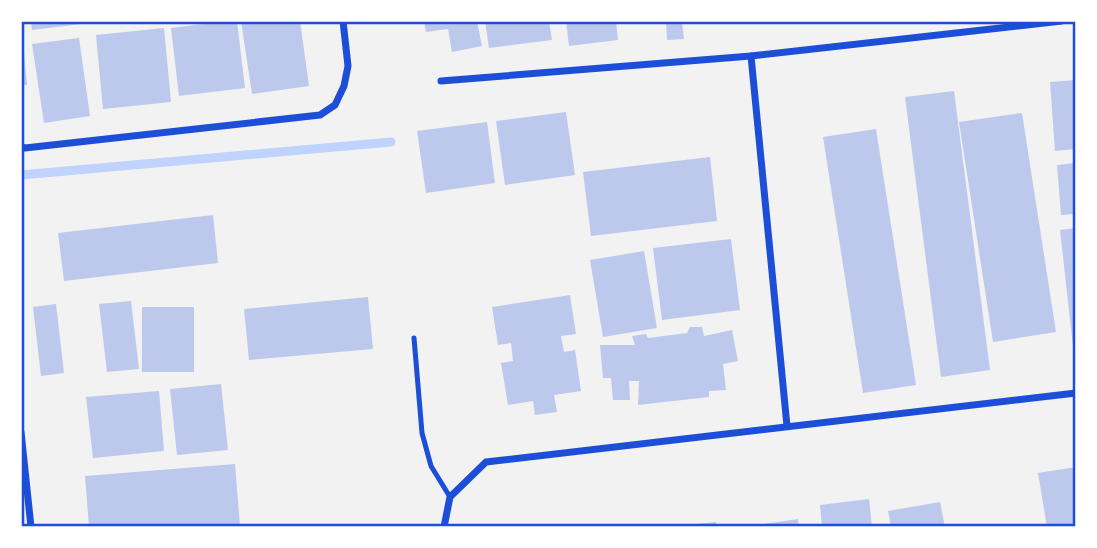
<svg xmlns="http://www.w3.org/2000/svg" width="1097" height="548" viewBox="0 0 1097 548" font-family="Lato,sans-serif">
  <style>
    .lines { fill: none; stroke-linecap: round; stroke-linejoin: round }
    .stream { stroke: #bfd3fe; stroke-width: 9 }
    .building { fill: #bdc9ec }
    .service { stroke: #1d4ed8; stroke-width: 5 }
    .minor { stroke: #1d4ed8; stroke-width: 7 }
    .neatline { fill: none; stroke: #1d4ed8; stroke-width: 2.5 }
  </style>
  <rect width="100%" height="100%" fill="#f2f2f2"/>
  <g class="lines">
    <path class="stream" d="M21,175L391,142"/>
  </g>
  <g class="building">
    <path d="M31,21H89V23L32,30Z"/>
    <path d="M228,21H237L245,88L179,96L171,28Z"/>
    <path d="M241,21H300L309,86L252,94Z"/>
    <path d="M424,21H477L482,46L452,52L448,29L426,32Z"/>
    <path d="M485,21H549L552,40L489,48Z"/>
    <path d="M566,21H616L618,40L569,46Z"/>
    <path d="M682,22L684,39L667,40L666,23Z"/>
    <path d="M164,28L171,102L103,109L96,35Z"/>
    <path d="M79,38L90,116L44,123L32,44Z"/>
    <path d="M21,52H24L27,85H21Z"/>
    <path d="M1076,80V149L1055,151L1050,82Z"/>
    <path d="M954,91L990,370L941,377L905,97Z"/>
    <path d="M566,112L575,175L505,185L496,121Z"/>
    <path d="M1022,113L1056,332L993,342L959,122Z"/>
    <path d="M487,122L495,183L426,193L417,131Z"/>
    <path d="M876,129L916,385L863,393L823,137Z"/>
    <path d="M710,157L717,221L591,236L583,172Z"/>
    <path d="M1076,163V214L1061,215L1057,165Z"/>
    <path d="M213,215L218,263L64,281L58,233Z"/>
    <path d="M1076,228V355H1074L1060,230Z"/>
    <path d="M731,239L740,310L662,320L653,248Z"/>
    <path d="M644,251L657,328L603,337L590,260Z"/>
    <path d="M570,295L576,334L561,336L564,352L575,350L581,391L554,395L557,412L535,415L533,401L508,405L501,363L513,361L511,343L498,345L492,307Z"/>
    <path d="M368,297L373,349L249,360L244,309Z"/>
    <path d="M131,301L139,369L107,372L99,304Z"/>
    <path d="M56,304L64,373L41,376L33,307Z"/>
    <rect x="142" y="307" width="52" height="65"/>
    <path d="M690,327H702L704,336L732,330L738,361L723,364L726,390L709,391V397L638,405L639,381H629L630,400H613L611,378H603L600,345H635L632,336L646,334L648,338L687,333Z"/>
    <path d="M221,384L228,450L177,455L170,389Z"/>
    <path d="M159,391L164,451L93,458L86,397Z"/>
    <path d="M235,464L240,526L89,527L85,476Z"/>
    <path d="M1076,467V527H1047L1038,473Z"/>
    <path d="M869,499L872,527H822L820,505Z"/>
    <path d="M940,502L945,527H891L888,511Z"/>
    <path d="M798,519L799,527H756V525Z"/>
    <path d="M716,522L717,527H686V525Z"/>
  </g>
  <g class="lines">
    <path class="service" d="M414,338L422,433L431,466L450,497"/>
    <g class="minor">
      <path d="M751,56L787,426"/>
      <path d="M441,81L751,56L1062,21"/>
      <path d="M21,147L25,148L320,115L335,105L344,86L348,66L343,21"/>
      <path d="M21,432L31,527"/>
      <path d="M444,527L450,497L486,462L1076,393"/>
    </g>
  </g>
  <rect width="1097" height="548" fill="none" stroke="#ffffff" stroke-width="46"/>
  <rect x="23" y="23" width="1051" height="502" class="neatline"/>
</svg>
